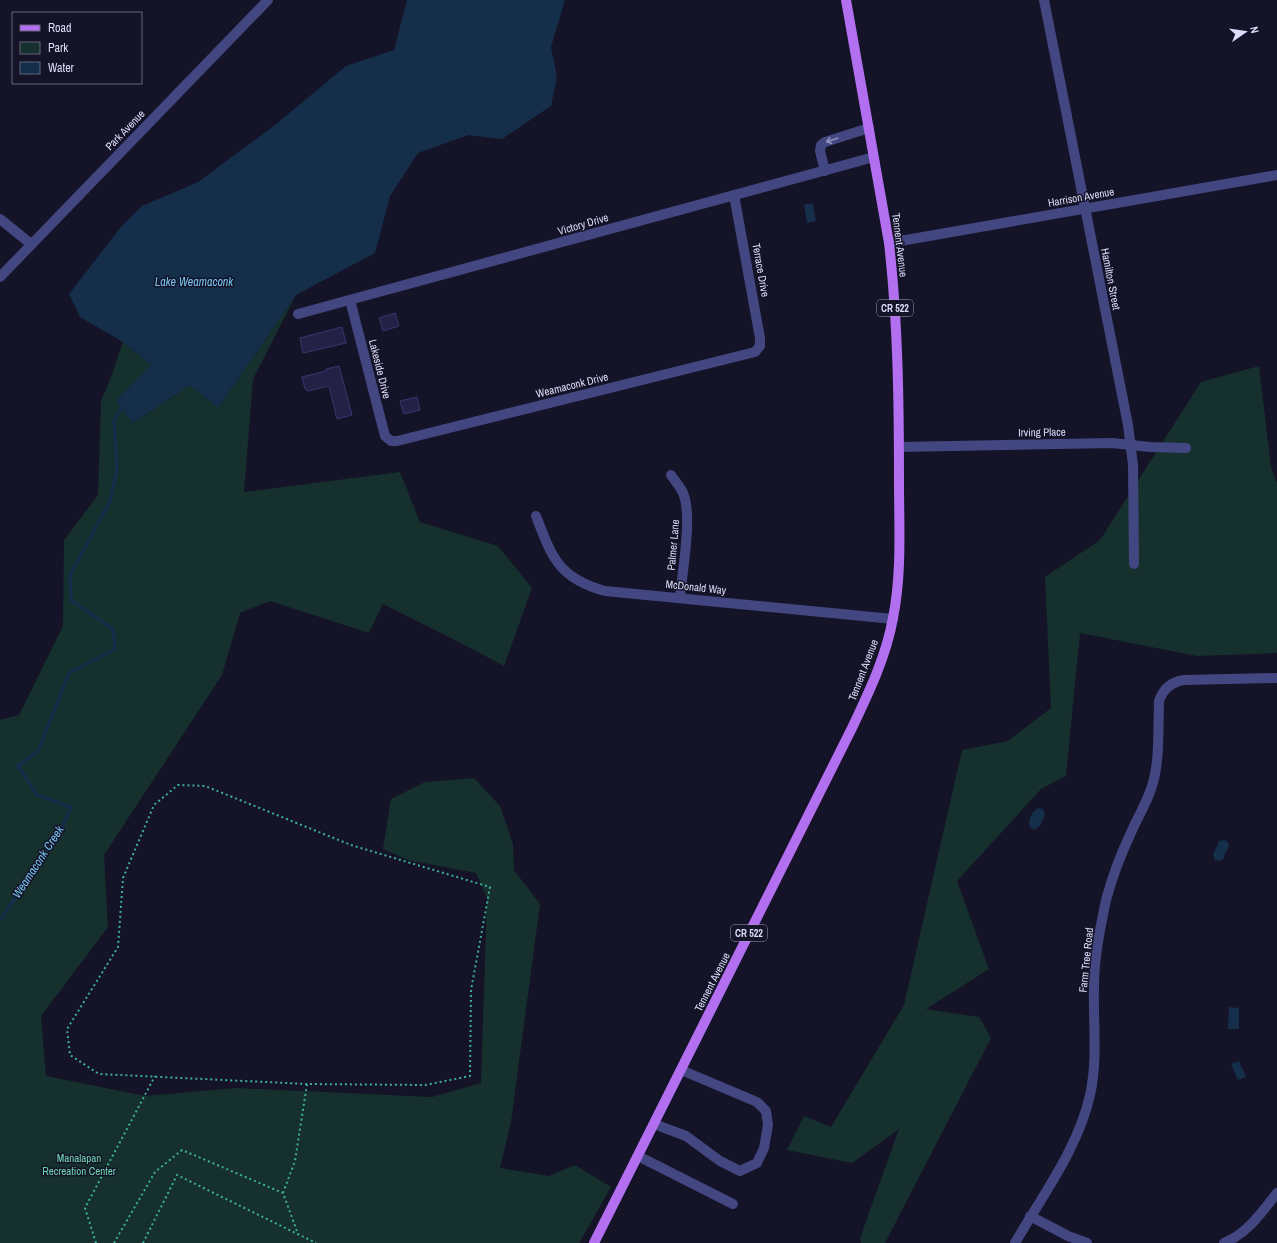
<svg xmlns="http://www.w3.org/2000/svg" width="1277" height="1243" viewBox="0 0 1277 1243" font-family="'Archivo Narrow',sans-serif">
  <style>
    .green { fill: #16312d }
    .water { fill: #152e4a }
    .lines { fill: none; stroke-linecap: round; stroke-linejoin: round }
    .stream { stroke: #152e4a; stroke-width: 3.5 }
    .building { fill: #242146; stroke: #3b3570 }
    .path { stroke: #3daf9c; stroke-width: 2; stroke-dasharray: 2 3; stroke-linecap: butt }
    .minor { stroke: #434781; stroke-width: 10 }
    .major { stroke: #b26ff0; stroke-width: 10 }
    .oneway { stroke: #9092be }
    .labels { text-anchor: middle; stroke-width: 3; stroke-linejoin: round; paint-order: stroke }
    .shield { fill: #141327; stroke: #a1a0bb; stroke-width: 1 }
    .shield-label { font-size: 10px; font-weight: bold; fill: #ddddfb }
    .street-label { font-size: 11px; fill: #ddddfb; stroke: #141327 }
    .park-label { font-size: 11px; fill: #6fd5b0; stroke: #141327 }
    .water-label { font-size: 12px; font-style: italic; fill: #76c5f0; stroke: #141327 }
  </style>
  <rect width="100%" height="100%" fill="#141327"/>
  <g class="green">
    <path d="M296,295L253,379L244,492L400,472L420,522L498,546L532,588L504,666L457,641L383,604L369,633L270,601L240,613L222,675L104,855L108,927L41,1016L46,1076L145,1096L236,1088L432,1097L481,1083L487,898L476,873L408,860L383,849L391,799L425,782L474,778L500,806L513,844L514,870L540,904L511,1122L500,1168L549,1176L575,1165L611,1187L579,1243H0V720L19,715L63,626L64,540L98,495L101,401L111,377L123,342L151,365L116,401L133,423L190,385L218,408Z"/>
    <path d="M1259,366L1271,467L1277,483V653L1197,656L1080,633L1066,776L1041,789L957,881L989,969L926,1009L979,1017L991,1038L885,1243H861L860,1238L899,1129L852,1163L787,1150L804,1116L831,1127L904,1005L962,750L1008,741L1051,708L1045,577L1100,540L1201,382Z"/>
  </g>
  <g class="water">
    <path d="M407,0H565L551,47L557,77L551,106L502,139L468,135L418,153L390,196L375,253L296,295L218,408L190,385L133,423L116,401L151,365L123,342L80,317L69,294L120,228L142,206L198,182L275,125L346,66L394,50Z"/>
    <path d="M813,203L816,221L807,223L804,205Z"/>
    <path d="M1039,808L1043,809L1045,814L1040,826L1034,830L1030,827C1027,821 1032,810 1039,808Z"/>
    <path d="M1224,840L1228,842L1229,846L1223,859L1219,861L1215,860L1213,855L1219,841Z"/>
    <path d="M1229,1007L1239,1008V1029H1228Z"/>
    <path d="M1239,1061L1246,1077L1238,1080L1231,1064Z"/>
  </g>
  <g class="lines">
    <path class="stream" d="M0,920L59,834L71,807L37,795L18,766L38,751L69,673L115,649L113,629L71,600L70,575L110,501L117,469L114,420L121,408"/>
  </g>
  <g class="building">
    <path d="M395,313L399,326L383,331L379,318Z"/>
    <path d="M342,327L346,343L303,353L300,338Z"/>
    <path d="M339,366L352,415L337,419L329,386L308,391L305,389L302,377L326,371V369Z"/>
    <path d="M417,397L420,410L404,414L400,401Z"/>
  </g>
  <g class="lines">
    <g class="path">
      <path d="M283,1193L295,1161L307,1084L425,1085L470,1076L471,990L490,887L351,845L205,786L178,785L154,805L123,878L118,947L67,1029L70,1055L99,1074L307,1084"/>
      <path d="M96,1243L85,1208L155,1076"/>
      <path d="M114,1243L155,1172L182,1150L283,1193L298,1234"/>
      <path d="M143,1243L177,1175L316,1243"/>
    </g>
    <g class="minor">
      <path d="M1044,0L1128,425L1133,465L1134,564"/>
      <path d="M825,171L820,151L821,145L825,142L869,128"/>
      <path d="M0,219L31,244"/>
      <path d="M889,243L1277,175"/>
      <path d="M0,277L268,0"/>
      <path d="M350,300L385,436L391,441H397L755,352L760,346V338L734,195"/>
      <path d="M298,314L874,157"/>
      <path d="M899,447L1112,443L1150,447L1186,448"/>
      <path d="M671,475C674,480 680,486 683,493C693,515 682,572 680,598"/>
      <path d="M536,516C552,557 558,578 605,591L893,619"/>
      <path d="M654,1124L686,1136L720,1161L740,1171L757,1163L764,1148L768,1125L766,1111L757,1102L681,1070"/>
      <path d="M638,1156L733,1204"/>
      <path d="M1030,1216L1068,1236L1087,1243"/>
      <path d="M1015,1243C1042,1196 1078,1149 1090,1095C1098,1060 1093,1023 1094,987C1094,958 1100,929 1106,900C1112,878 1120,856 1130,835C1137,818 1147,803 1152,786C1160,762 1158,727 1159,701C1163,689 1171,682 1184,680L1277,678"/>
      <path d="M1224,1243C1247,1234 1262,1212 1277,1193"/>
    </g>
    <path class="major" d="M594,1243L852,728C869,692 886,657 893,618C902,573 899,528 899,482C899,403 898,322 889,243L846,0"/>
  </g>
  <defs><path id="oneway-shaft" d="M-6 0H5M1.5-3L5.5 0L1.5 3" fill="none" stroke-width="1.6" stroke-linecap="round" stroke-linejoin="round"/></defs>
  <use class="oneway" href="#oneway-shaft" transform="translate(832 140) rotate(162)"/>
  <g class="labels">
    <g class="shield">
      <rect x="877" y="300" width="36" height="16" rx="3"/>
      <rect x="731" y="925" width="36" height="16" rx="3"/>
    </g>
    <g class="shield-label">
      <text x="895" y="312">CR 522</text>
      <text x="749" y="937">CR 522</text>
    </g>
    <g class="street-label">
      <text transform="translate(125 130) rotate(-46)" y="4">Park Avenue</text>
      <text transform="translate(1081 197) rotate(-10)" y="4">Harrison Avenue</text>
      <text transform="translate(583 224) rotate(-16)" y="4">Victory Drive</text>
      <text transform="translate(900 245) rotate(83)" y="4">Tennent Avenue</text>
      <text transform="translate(761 270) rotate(80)" y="4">Terrace Drive</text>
      <text transform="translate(1111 279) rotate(79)" y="4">Hamilton Street</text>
      <text transform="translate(380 369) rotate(76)" y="4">Lakeside Drive</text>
      <text transform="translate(572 385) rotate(-14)" y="4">Weamaconk Drive</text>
      <text transform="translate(1042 432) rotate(-1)" y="4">Irving Place</text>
      <text transform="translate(673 545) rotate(-85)" y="4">Palmer Lane</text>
      <text transform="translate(696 587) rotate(6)" y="4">McDonald Way</text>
      <text transform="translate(863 670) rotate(-69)" y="4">Tennent Avenue</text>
      <text transform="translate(1086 960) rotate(-84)" y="4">Farm Tree Road</text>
      <text transform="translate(712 982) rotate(-63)" y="4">Tennent Avenue</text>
    </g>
    <g class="park-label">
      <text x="79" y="1162">Manalapan<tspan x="79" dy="13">Recreation Center</tspan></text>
    </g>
    <g class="water-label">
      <text x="194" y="286">Lake Weamaconk</text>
      <text transform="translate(38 862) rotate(-57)" y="4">Weamaconk Creek</text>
    </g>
  </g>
  <rect x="12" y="12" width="130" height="72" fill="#141327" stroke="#64647c"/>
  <rect x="20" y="25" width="20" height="6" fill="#b26ff0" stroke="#64647c"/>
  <text x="48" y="32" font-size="12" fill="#ddddfb">Road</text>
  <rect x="20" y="42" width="20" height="12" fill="#16312d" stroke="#64647c"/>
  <text x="48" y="52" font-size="12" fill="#ddddfb">Park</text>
  <rect x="20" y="62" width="20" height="12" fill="#152e4a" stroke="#64647c"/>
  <text x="48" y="72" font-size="12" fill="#ddddfb">Water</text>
  <g transform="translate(1245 32) rotate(77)" stroke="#141327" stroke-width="3" paint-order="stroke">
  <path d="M0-3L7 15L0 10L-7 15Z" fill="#ddddfb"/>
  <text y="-6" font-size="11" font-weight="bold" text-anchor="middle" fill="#ddddfb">N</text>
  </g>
</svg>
